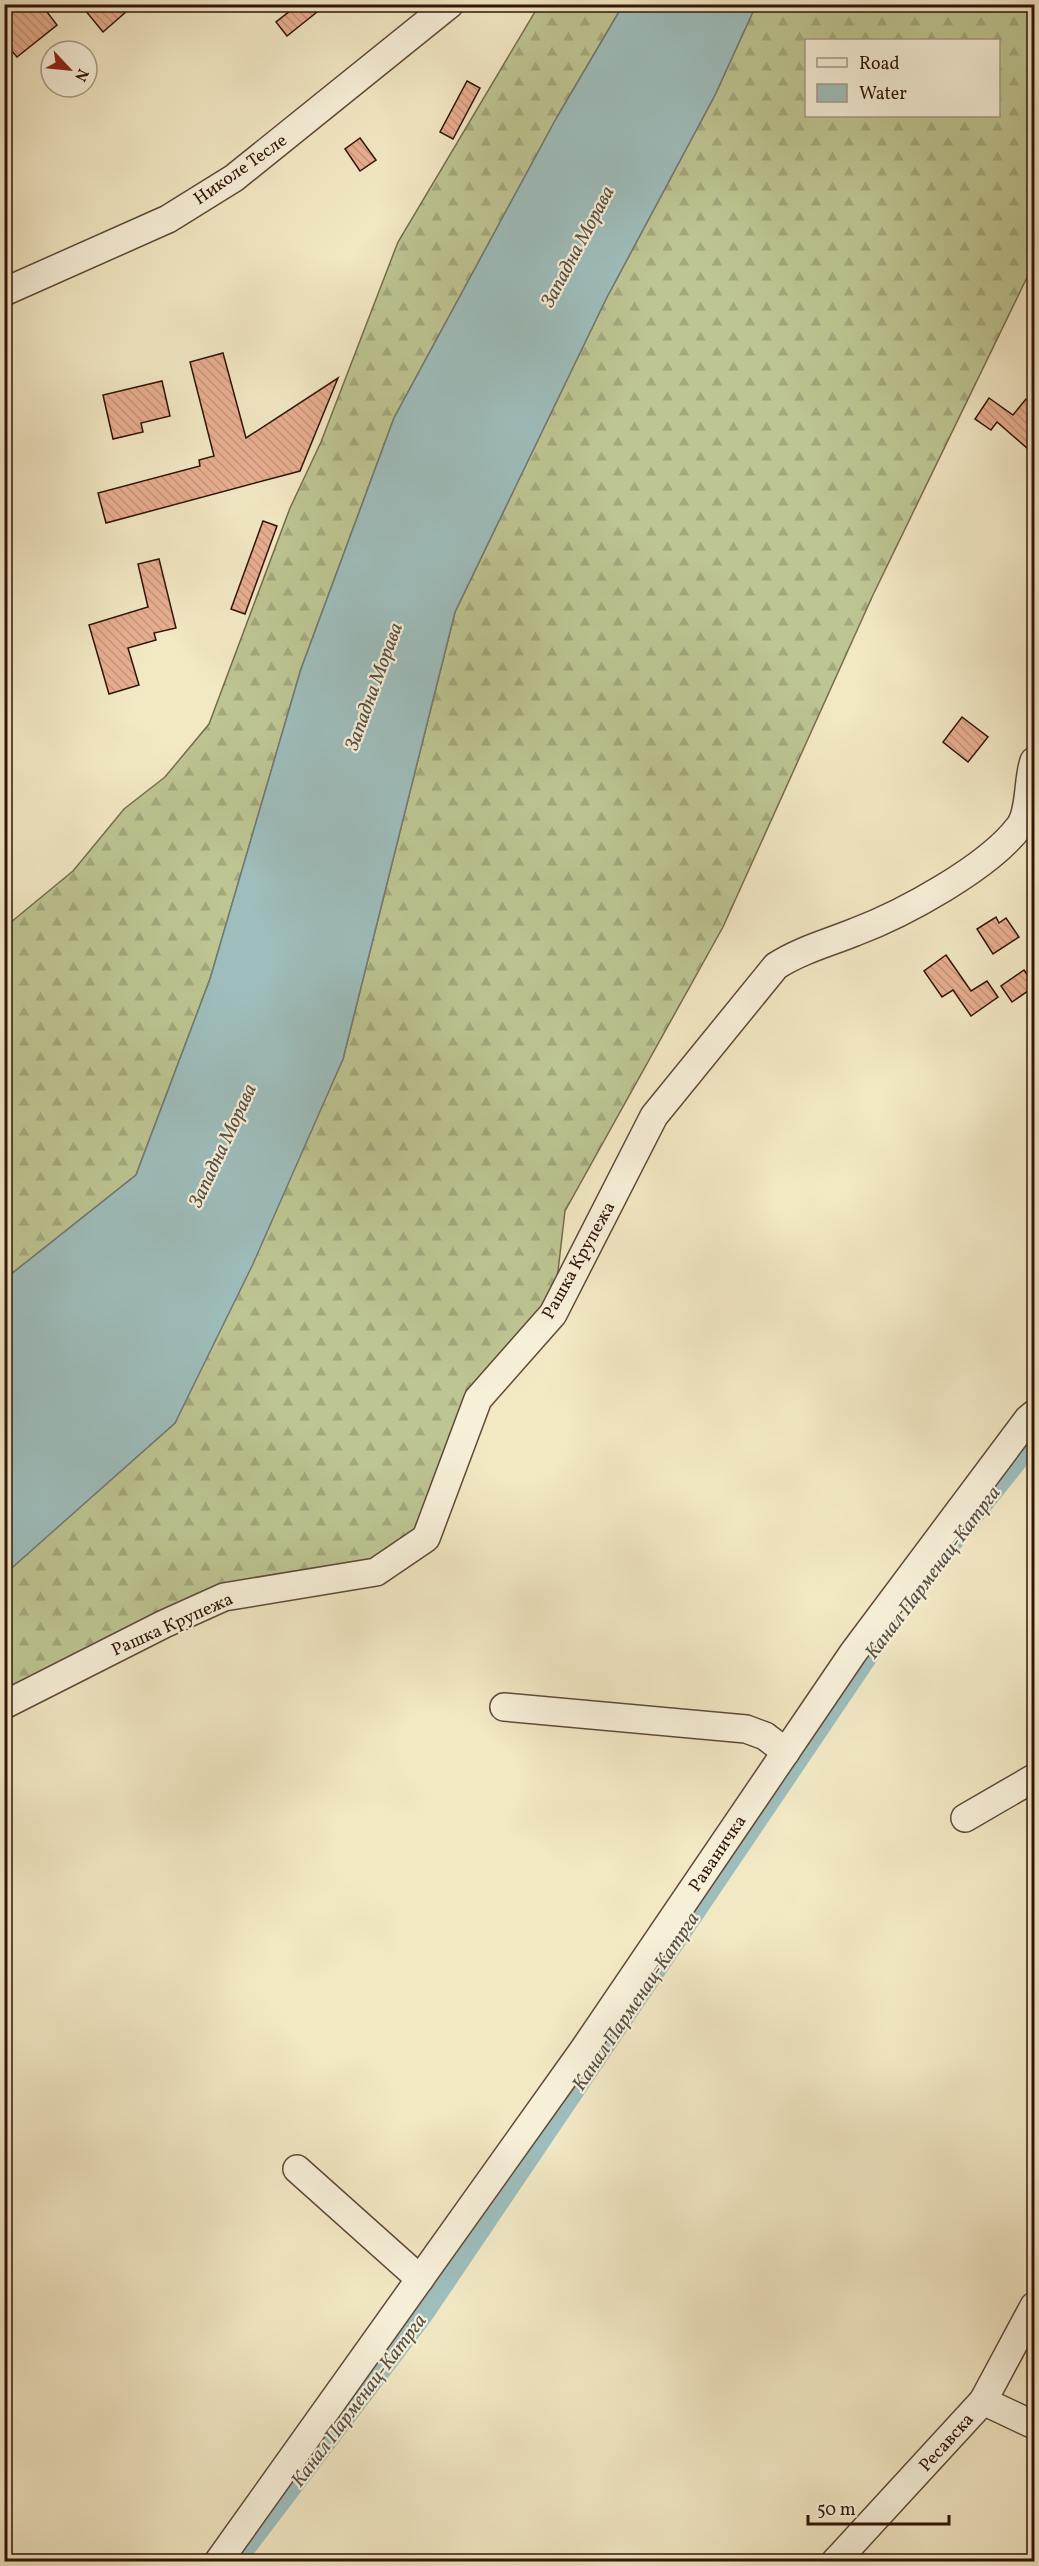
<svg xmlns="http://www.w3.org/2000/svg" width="1039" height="2566" viewBox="0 0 1039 2566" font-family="Vollkorn,serif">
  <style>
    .forest { fill: url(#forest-firs); stroke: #766c4e; stroke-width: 1.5; fill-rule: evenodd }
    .water { fill: #9ebebd; stroke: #727a75; stroke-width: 1.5 }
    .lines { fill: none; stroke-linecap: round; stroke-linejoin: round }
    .canal { stroke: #9ebebd; stroke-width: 20 }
    .building { fill: url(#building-back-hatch); stroke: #301409; stroke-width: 1.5 }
    .minor-casing { stroke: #604938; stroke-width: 30 }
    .minor { stroke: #f7f0d9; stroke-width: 27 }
    .labels { text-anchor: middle; stroke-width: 4.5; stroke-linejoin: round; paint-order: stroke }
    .street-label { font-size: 18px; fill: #301409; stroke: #f7f0d9 }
    .water-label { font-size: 20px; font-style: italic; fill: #565048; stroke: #f7f0d9 }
  </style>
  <defs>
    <pattern id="forest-firs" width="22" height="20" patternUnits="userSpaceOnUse" patternTransform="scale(1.5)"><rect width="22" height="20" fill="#bdc592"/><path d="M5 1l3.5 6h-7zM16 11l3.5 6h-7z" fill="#a3a87d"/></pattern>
    <pattern id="building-back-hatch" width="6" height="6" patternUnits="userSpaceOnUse" patternTransform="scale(1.5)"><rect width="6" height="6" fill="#e8ae90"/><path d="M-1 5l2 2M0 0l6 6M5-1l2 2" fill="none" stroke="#c7957b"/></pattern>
  </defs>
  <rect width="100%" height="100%" fill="#f2e8c4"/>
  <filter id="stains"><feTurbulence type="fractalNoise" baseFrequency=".00333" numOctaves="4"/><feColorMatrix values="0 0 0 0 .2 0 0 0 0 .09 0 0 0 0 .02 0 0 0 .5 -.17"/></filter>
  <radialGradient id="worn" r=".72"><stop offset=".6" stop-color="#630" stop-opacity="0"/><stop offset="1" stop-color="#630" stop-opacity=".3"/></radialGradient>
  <g class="forest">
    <path d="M539,5H623L557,117L394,418L301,669L210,979L136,1175L5,1279V927L73,871L124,809L165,777L209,724L290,508L321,442L398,242Z"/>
    <path d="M756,5H1034V263L873,595L723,927L565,1211L553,1314L478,1399L426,1538L376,1572L224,1597L5,1705L4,1574L175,1423L343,1059L455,612L606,299L715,95ZM806,40H998V116H806Z"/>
  </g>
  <path class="water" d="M623,5H756L715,95L606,299L455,612L343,1059L253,1264L175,1423L5,1574V1279L136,1175L210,979L301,669L394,418L557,117Z"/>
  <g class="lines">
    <g class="canal">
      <path d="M940,1558L1034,1440"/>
      <path d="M235,2562L423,2315L883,1634"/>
    </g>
  </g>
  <g class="building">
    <path d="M4,4H41L57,25L17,57L4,42Z"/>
    <path d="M80,4H135L103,32Z"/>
    <path d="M299,4H327L287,36L276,22Z"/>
    <path d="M467,81L480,88L453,139L440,132Z"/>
    <path d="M360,138L376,160L360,171L345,149Z"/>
    <path d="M223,353L246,438L338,378L300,471L106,523L98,493L200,466L199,460L214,456L190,362Z"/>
    <path d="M162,381L170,416L141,423L143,432L113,439L103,395Z"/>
    <path d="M989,398L1013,415L1026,399L1035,406V455L997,422L991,430L975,419Z"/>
    <path d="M263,521L277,526L245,614L231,609Z"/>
    <path d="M159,559L176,628L154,633L156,640L128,648L139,685L109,694L89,625L148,607L138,564Z"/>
    <path d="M962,717L988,737L968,762L943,742Z"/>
    <path d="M996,917L999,923L1006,918L1019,937L993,954L977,929Z"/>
    <path d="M946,955L971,991L987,981L998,997L971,1016L953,990L942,997L924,971Z"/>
    <path d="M1024,970L1035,986L1012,1002L1001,986Z"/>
  </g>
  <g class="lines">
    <defs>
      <g id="minor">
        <path d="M4,292L168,219L234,178L450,4"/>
        <path d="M4,1705L164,1624L224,1597L376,1572L426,1538L478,1399L553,1314L654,1116L776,966C801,950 828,943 855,932C903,914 988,868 1019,827C1031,812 1027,780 1034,761"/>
        <path d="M504,1707L746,1729L765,1736L786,1752"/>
        <path d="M965,1818L1034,1778"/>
        <path d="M297,2169L420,2279"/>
        <path d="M983,2401L1034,2425"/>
        <path d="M218,2562L584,2049L853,1653L1028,1419L1034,1414"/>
        <path d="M835,2562L983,2401L1034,2306"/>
      </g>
    </defs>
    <use href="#minor" class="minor-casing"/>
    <use href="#minor" class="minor"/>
  </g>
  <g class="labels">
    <g class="street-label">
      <text transform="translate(240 169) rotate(-35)" y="6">Николе Тесле</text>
      <text transform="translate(578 1260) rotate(-61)" y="6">Рашка Крупежа</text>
      <text transform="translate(172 1624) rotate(-24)" y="6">Рашка Крупежа</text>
      <text transform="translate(717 1853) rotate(-56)" y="6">Раваничка</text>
      <text transform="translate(946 2442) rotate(-48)" y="6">Ресавска</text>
    </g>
    <g class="water-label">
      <text transform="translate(577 246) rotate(-62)" y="7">Западна Морава</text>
      <text transform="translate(373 686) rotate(-70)" y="7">Западна Морава</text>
      <text transform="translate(222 1145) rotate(-65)" y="7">Западна Морава</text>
      <text transform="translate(932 1572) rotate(-53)" y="7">Канал Парменац-Катрга</text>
      <text transform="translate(635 2001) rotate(-56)" y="7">Канал Парменац-Катрга</text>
      <text transform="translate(358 2400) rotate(-53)" y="7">Канал Парменац-Катрга</text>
    </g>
  </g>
  <rect width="1039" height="2566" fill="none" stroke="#f2e8c4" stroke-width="24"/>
  <rect x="6" y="6" width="1027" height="2554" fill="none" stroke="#301409" stroke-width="3"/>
  <rect x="12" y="12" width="1015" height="2542" fill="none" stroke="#301409" stroke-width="1.5"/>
  <rect x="805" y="39" width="195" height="78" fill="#f7f0d9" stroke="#a79886" stroke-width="1.5"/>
  <rect x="817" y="58" width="30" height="9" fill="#f7f0d9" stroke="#a79886" stroke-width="1.5"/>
  <text x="859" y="69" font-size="18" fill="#301409">Road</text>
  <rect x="817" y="84" width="30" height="18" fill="#9ebebd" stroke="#a79886" stroke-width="1.5"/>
  <text x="859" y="99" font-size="18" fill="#301409">Water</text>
  <g transform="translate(69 69) rotate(116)"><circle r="28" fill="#f7f0d9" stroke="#a79886" stroke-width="1.5"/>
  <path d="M0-4.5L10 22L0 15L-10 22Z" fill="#8f2418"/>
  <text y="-9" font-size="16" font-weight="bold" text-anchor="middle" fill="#301409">N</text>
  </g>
  <path d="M808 2515v9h141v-9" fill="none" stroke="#301409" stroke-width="3"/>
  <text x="817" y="2515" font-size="18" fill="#301409" stroke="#f7f0d9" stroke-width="4.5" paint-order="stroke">50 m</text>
  <rect width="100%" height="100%" filter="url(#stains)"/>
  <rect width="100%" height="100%" fill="url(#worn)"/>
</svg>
